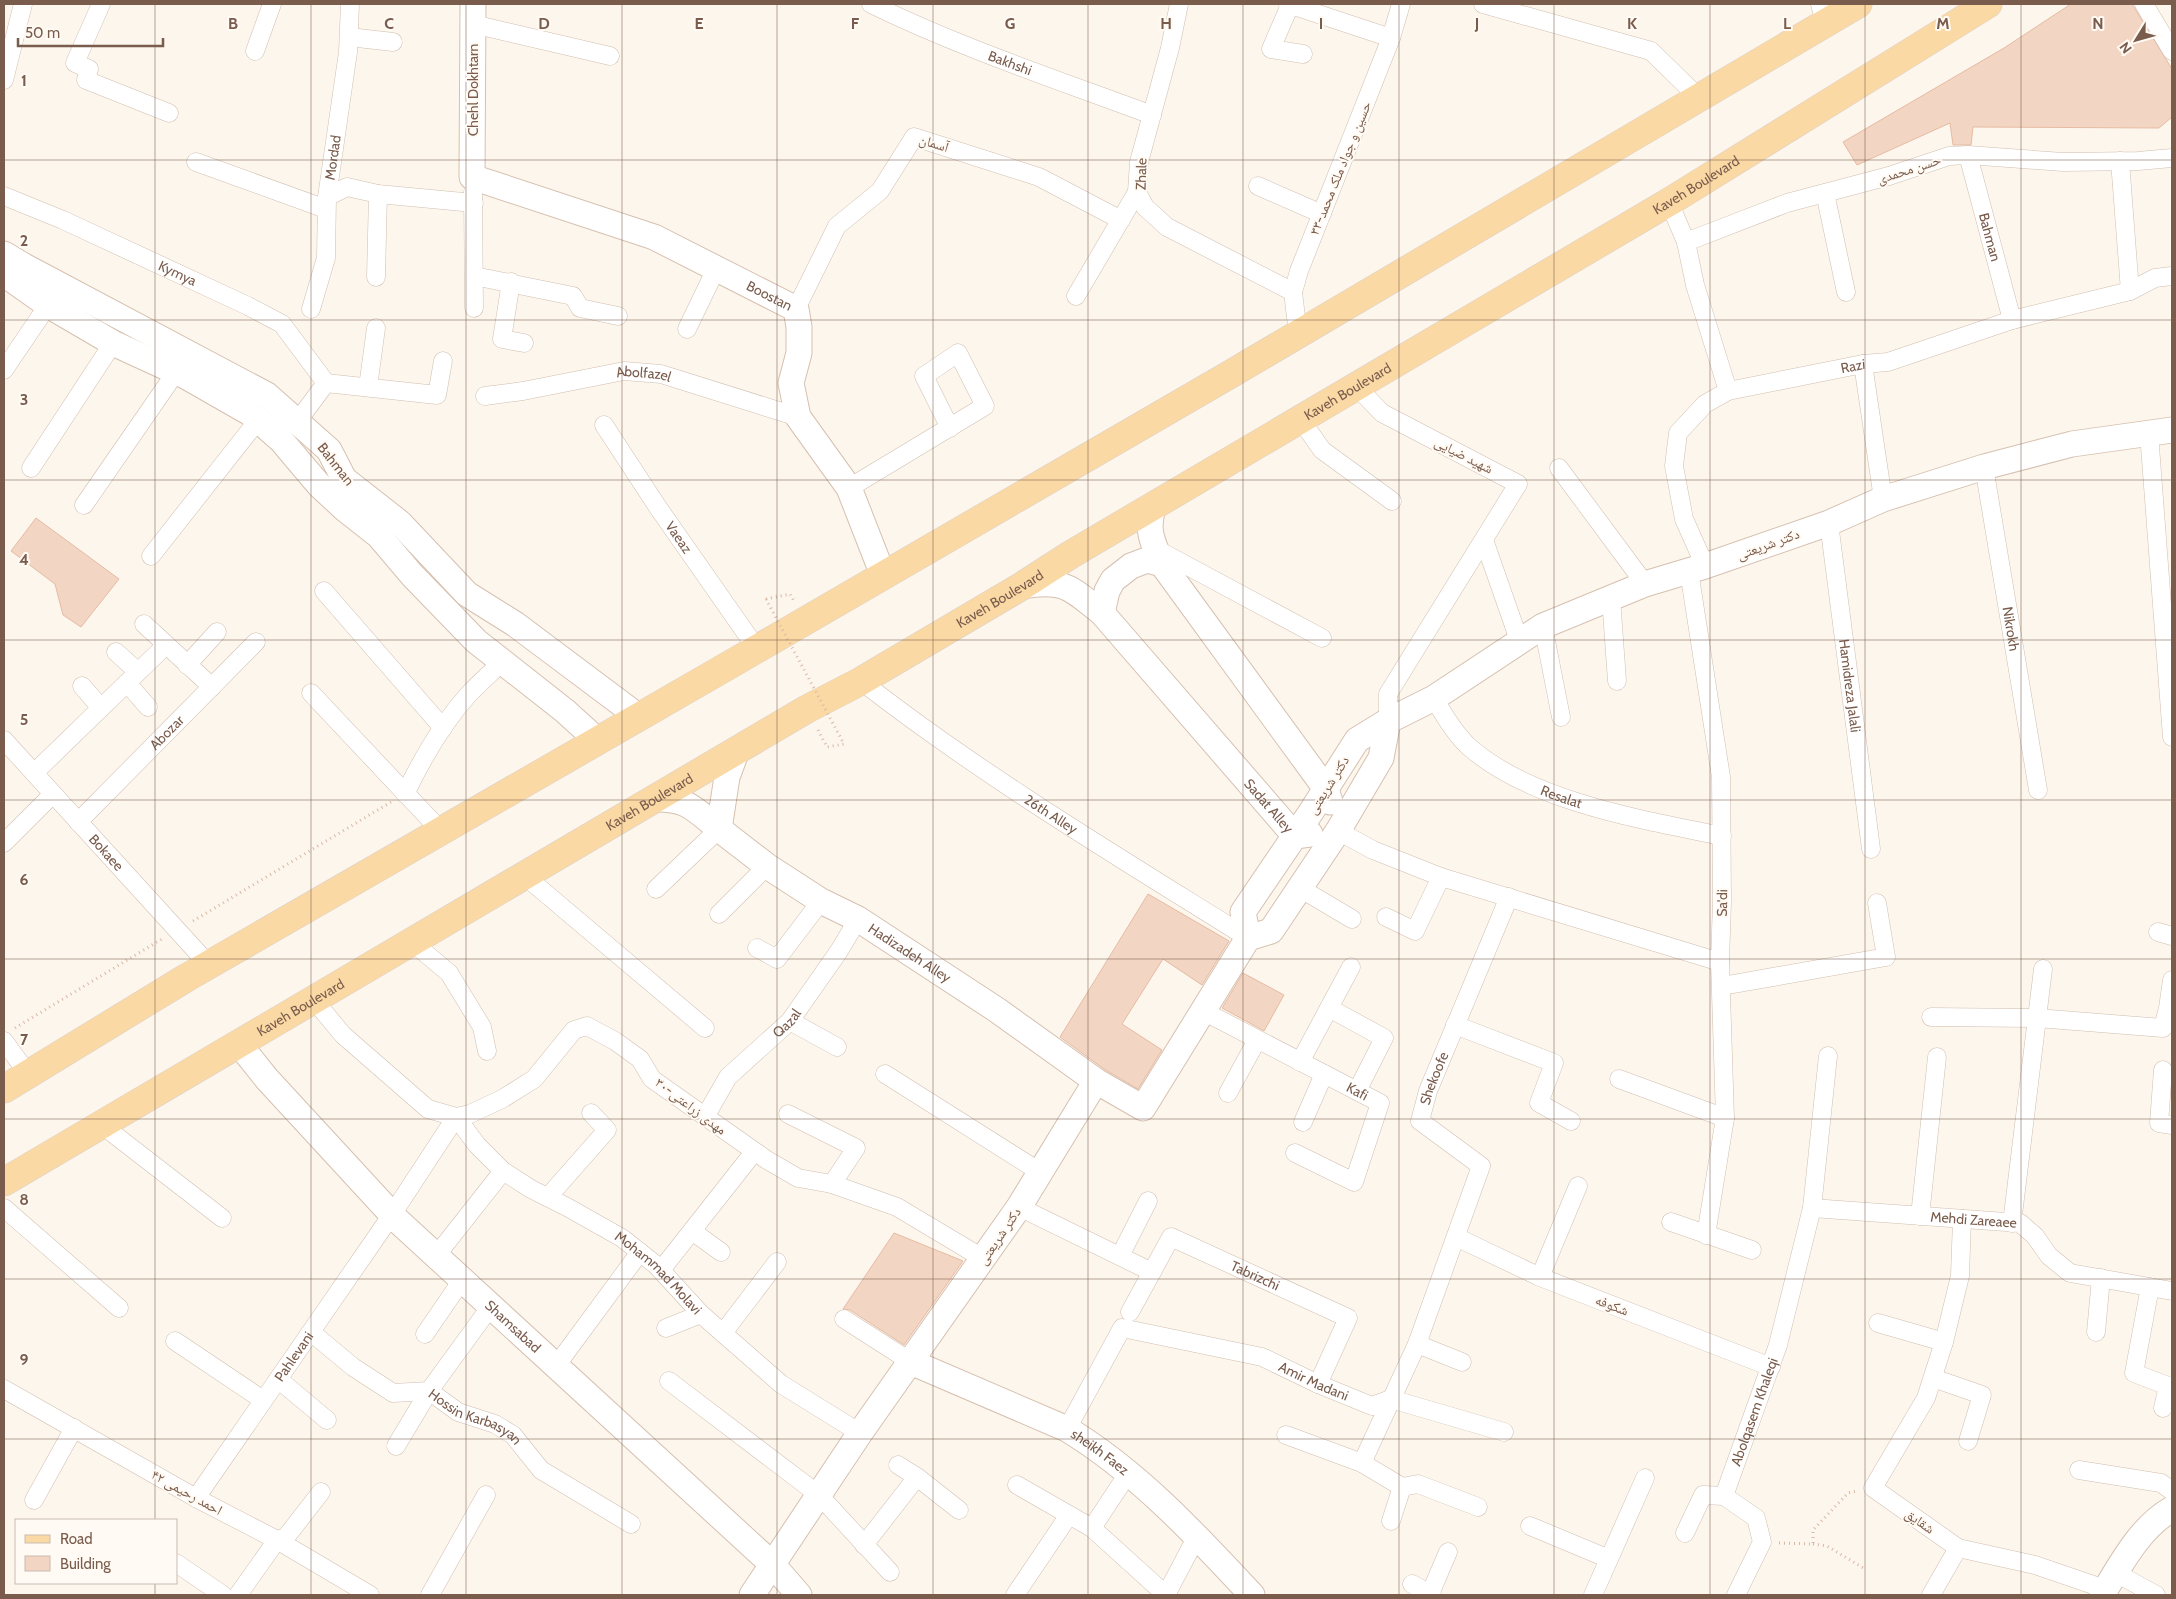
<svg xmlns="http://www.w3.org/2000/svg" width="2176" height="1599" viewBox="0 0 2176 1599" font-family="Cabin,'Noto Naskh Arabic',sans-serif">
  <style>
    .building { fill: #f3d5c3; stroke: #e6bba3 }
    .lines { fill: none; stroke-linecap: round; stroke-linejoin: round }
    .street-casing { stroke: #d1beb0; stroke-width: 19 }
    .secondary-casing { stroke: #d6c0b0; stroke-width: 27 }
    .primary-casing { stroke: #dad1cd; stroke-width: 29 }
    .path { stroke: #d9b8a5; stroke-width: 3; stroke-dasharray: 1 4; stroke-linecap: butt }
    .street { stroke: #fff; stroke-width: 18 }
    .secondary { stroke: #fff; stroke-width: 25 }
    .primary { stroke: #fbd9a5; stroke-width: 28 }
    .path-bridge { stroke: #d9b8a5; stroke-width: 3; stroke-dasharray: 1 4; stroke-linecap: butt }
    .grid { fill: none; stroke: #7a5c4d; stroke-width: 1; stroke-opacity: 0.55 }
    .labels { text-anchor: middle; stroke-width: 4; stroke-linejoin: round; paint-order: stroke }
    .street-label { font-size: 14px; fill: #7a5c4d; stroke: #fffaf3 }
    .grid-label { font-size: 16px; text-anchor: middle; font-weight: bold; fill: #7a5c4d; stroke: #fffaf3; stroke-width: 4; stroke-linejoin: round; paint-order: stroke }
  </style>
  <rect width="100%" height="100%" fill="#fdf6ec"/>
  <g class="building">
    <path d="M2071,4H2132L2172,69V117L2159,128L1973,127L1971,145H1953L1950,123L1857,165L1843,142L2004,48Z"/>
    <path d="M36,518L119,579L81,627L63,615L55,584L11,551Z"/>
    <path d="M1148,894L1229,941L1202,985L1163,959L1122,1024L1162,1050L1138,1089L1104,1069L1060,1037Z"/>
    <path d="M1243,973L1284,995L1264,1031L1222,1008Z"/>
    <path d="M894,1233L963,1261L904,1345L850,1310L843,1309Z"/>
  </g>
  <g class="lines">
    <defs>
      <g id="street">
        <path d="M101,4L75,63L89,69L86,80L169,113"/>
        <path id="s1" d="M871,4C961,48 1058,80 1152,115"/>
        <path d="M1179,4L1170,48L1139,162L1137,192L1145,207L1167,227L1293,292"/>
        <path d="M1288,4L1391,38"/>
        <path d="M1483,4L1651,51L1699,98"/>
        <path d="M1820,4L1825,23"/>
        <path d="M2144,4L2172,51"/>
        <path d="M1290,5L1271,49L1303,54"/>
        <path d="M473,24L610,56"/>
        <path d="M349,37L393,42"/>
        <path d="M255,51L272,4"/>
        <path d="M4,80L23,4"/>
        <path id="s2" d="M1968,155L2012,320"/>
        <path d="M2120,161L2130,291"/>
        <path d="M196,162L326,209"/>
        <path d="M1258,186L1322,214"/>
        <path d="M473,192L474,308"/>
        <path d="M1825,193L1846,292"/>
        <path id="s3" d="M4,196L63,220L248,306L282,324L326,383"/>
        <path d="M327,197L347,187L378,194L474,203"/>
        <path d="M1669,202L1686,242L1695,285L1728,391"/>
        <path d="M1686,242L1787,203L1889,176L1949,156L1968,155L2063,162L2138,161L2172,158"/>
        <path d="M474,276L573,296L580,308L618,316"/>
        <path d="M376,277L378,194"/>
        <path d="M511,282L502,339L524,343"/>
        <path d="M1076,296L1137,192"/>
        <path id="s4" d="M311,309L326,258L327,197L348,52L350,4"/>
        <path d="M796,309L837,226L880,191L914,137L1039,177L1121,220"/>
        <path d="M687,329L716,269"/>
        <path d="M1298,334L1293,292L1299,271L1391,38L1401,4"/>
        <path d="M1863,364L1883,499"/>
        <path d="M4,370L48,305"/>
        <path d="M326,383L437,395L443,361"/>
        <path d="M368,387L376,328"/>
        <path d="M1357,387L1382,413L1518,484L1388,694V721"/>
        <path id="s5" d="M485,396L523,391L624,371L661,374L798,417"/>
        <path d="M1301,420L1322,450L1392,501"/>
        <path d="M297,422L326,383"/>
        <path id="s6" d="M604,425L657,506L757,649"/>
        <path d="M2149,433L2172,737"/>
        <path id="s7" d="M1984,467L2038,790"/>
        <path d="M31,468L113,343"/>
        <path d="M1559,468L1645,584"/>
        <path d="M849,488L985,406L958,353L924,376L950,428"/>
        <path d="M84,505L176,372"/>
        <path id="s8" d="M1829,523L1871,849"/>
        <path d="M1484,540L1519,640"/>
        <path d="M1156,549L1322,638"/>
        <path d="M151,556L258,420"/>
        <path id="s9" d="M1705,566L1684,519L1674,466L1678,433L1705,404L1728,391L1863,364L1888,362L2012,320L2130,291L2155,278L2172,276"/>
        <path d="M1689,571L1721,777L1722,901L1720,962L1725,1118L1706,1235"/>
        <path d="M324,591L443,728"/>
        <path d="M1611,598L1617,681"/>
        <path d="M144,624L212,687"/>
        <path d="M1543,626L1561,717"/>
        <path d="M116,652L138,672"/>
        <path d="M187,665L217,632"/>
        <path id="s10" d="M861,681C983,776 1117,856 1248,938"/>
        <path d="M127,683L148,707"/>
        <path d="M82,686L101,708"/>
        <path d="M311,693L441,831"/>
        <path id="s11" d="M1434,698C1443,714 1454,732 1467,745C1528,801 1643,820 1722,836"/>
        <path id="s12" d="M4,740L209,965"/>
        <path d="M34,773L166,645"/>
        <path d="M405,794C422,759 442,724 468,695C479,683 491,673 502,662"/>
        <path id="s13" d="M78,822L256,642"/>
        <path d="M1338,831L1373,850L1441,877L1720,962"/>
        <path d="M4,843L53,794"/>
        <path d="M525,876L705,1028"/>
        <path d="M1298,887L1352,919"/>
        <path d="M656,889L719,829"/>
        <path d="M719,914L767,866"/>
        <path d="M1386,917L1415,931L1441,877"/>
        <path d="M2158,932L2172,936"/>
        <path d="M412,942L449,973L482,1027L487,1051"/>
        <path d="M757,948L777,959L821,901"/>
        <path d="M1722,986L1886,957L1877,903"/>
        <path d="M314,1000L343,1035L428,1109L456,1117L470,1114L502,1099L534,1079L574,1030L587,1026L615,1041L640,1059L652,1079L767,1160L798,1178L832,1184L897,1207L984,1259"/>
        <path d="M1329,1008L1384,1038L1357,1091"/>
        <path id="s14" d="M1203,1011L1380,1103L1354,1182L1295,1153"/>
        <path d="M1931,1017L2037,1018L2163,1028L2168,1008L2172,980"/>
        <path d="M790,1021L837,1047"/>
        <path d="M1455,1025L1554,1063L1539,1103L1571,1121"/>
        <path d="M4,1041L28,1074"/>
        <path d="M1300,1062L1351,967"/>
        <path d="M2163,1070L2159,1123L2172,1125"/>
        <path d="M885,1074L1040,1172"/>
        <path d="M1619,1079L1725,1118"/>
        <path d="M1228,1093L1257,1040"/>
        <path d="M788,1114L856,1148L832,1184"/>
        <path id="s15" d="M705,1117L728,1077L790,1021L839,951L858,919"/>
        <path d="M1303,1122L1324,1074"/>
        <path d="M102,1125L222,1218"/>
        <path d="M548,1197L607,1130L591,1113"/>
        <path d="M1019,1207L1152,1272"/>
        <path d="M4,1208L119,1308"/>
        <path id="s16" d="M1812,1208L2020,1223L2035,1236L2049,1256L2070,1273L2172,1291"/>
        <path d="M1920,1216L1937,1057"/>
        <path d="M1962,1219L1960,1276L1944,1342L1926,1398L1873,1488L1958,1548L2035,1565L2105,1589"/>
        <path d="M1671,1222L1752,1250"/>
        <path d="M2012,1223L2043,969"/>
        <path d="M692,1231L721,1252"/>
        <path d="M1456,1237L1540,1277L1771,1367"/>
        <path d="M436,1256L503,1171"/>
        <path d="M1120,1256L1148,1201"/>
        <path d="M661,1270L754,1152"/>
        <path d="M1540,1277L1578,1186"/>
        <path d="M2150,1287L2134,1373L2168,1386L2163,1408"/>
        <path id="s17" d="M1130,1312L1171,1237L1348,1318L1318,1384"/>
        <path d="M844,1319L911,1362"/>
        <path d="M1878,1323L1944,1342"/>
        <path d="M666,1328L701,1314"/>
        <path id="s18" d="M311,1332L353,1367L393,1393L429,1391L458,1412L495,1424L513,1435L541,1470L631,1524"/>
        <path d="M2096,1332L2101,1278"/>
        <path d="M723,1333L777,1262"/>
        <path d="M425,1334L462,1280"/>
        <path d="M175,1341L263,1400"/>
        <path d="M1417,1344L1462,1362"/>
        <path d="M556,1366L640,1252"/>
        <path d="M1933,1378L1982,1395L1968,1441"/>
        <path d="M278,1379L327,1420"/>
        <path d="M669,1381L819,1495L890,1572"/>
        <path d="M4,1389L196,1498L277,1540L370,1595"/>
        <path id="s19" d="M1067,1429L1122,1328L1262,1357L1318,1384L1372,1406L1391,1399L1504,1432"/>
        <path d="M1286,1435L1362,1463L1402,1487L1418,1484L1478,1507"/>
        <path d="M396,1446L429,1391L491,1306"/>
        <path id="s20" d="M1362,1463L1417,1344L1481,1166L1420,1121L1428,1091L1509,897"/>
        <path d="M898,1465L917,1477L959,1510"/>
        <path d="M2079,1470L2161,1483L2172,1491"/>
        <path d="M1017,1485L1092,1528L1166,1595"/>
        <path id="s21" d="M196,1498L393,1213L456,1117L477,1145L503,1171L531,1189L567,1207L622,1238L656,1265L701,1314L781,1384L860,1433"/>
        <path d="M34,1500L74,1428"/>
        <path d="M1391,1521L1402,1487"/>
        <path d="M1530,1526L1609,1559"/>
        <path d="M1092,1528L1129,1472"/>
        <path d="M1685,1533L1703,1495L1724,1496"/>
        <path d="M864,1545L917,1477"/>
        <path d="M176,1563L223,1595"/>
        <path d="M2116,1573L2156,1595"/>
        <path d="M1412,1584L1432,1595"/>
        <path d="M1430,1594L1448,1552"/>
        <path d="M238,1595L277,1540L286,1537L321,1492"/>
        <path d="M430,1595L486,1495"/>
        <path d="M1015,1595L1069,1515"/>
        <path d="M1166,1595L1197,1536"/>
        <path d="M1593,1595L1645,1478"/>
        <path id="s22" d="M1736,1595L1762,1542L1756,1518L1724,1496L1778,1345L1812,1208L1828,1056"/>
        <path d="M1931,1595L1958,1548"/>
      </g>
      <g id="secondary">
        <path id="s23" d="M473,4L472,177L654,237L796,309L799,327V353L791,383L798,417L849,488L883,575"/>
        <path d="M4,254L24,266L267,395L329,450L344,479L400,523L467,594L515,624L639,717"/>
        <path d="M4,274L48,305L113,343L187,377L250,413L281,440L319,485L346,510L379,536L412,575L476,641L565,711L598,741"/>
        <path d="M1154,506C1145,528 1153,544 1162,564L1326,789L1330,802"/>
        <path id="s24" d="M1022,586C1065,579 1069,587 1102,613L1295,836L1310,834"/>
        <path d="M1102,613L1107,591L1113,580L1131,566L1147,560L1162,564"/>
        <path d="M654,799C688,798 694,809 719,829L727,777L737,750"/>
        <path id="s25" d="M719,829L767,866L821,901L858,919L997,1010L1096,1081"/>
        <path d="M1248,938L1243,912L1311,812L1357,740L1388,721L1434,698L1543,626L1645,584L1705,566L1829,523L1883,499L1984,467L2072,444L2172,430"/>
        <path id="s26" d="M239,1044L267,1079L397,1220L773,1565L799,1595"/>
        <path id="s27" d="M911,1362L1067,1429C1139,1473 1195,1534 1252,1595"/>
        <path d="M752,1595L860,1433L1019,1207L1096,1081L1143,1108L1248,938L1271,931L1338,831L1381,758L1388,721"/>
        <path d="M2102,1595C2121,1564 2140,1527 2172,1509"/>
      </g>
      <g id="primary">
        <path d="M4,1089L186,978L731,664L1229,375L1858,4"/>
        <path id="s28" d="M4,1182L807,709L861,681L1022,586L1070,555L1669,202L1988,4"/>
      </g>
    </defs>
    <use href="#street" class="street-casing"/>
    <use href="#secondary" class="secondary-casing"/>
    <use href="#primary" class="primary-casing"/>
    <g class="path">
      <path d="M766,599L790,594L794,601"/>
      <path d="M818,730L827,747L844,744"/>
      <path d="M193,921L391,802"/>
      <path d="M15,1028L162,939"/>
      <path d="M1779,1543L1813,1544V1530L1848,1493L1857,1491"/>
      <path d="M1813,1544L1827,1546L1865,1569"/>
    </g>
    <use href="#street" class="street"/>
    <use href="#secondary" class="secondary"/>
    <use href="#primary" class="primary"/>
    <path class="path-bridge" d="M766,599L844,744"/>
  </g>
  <path class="grid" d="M155,4V1520M311,4V1595M466,4V1595M622,4V1595M777,4V1595M933,4V1595M1088,4V1595M1243,4V1595M1399,4V1595M1554,4V1595M1710,4V1595M1865,4V1595M2021,4V1595M4,160H2172M4,320H2172M4,480H2172M4,640H2172M4,800H2172M4,959H2172M4,1119H2172M4,1279H2172M4,1439H2172M155,1583V1595"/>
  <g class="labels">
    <g class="street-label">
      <text dy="5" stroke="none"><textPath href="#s1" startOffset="151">Bakhshi</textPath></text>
      <text transform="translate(473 90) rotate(-90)" y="5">Chehl Dokhtarn</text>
      <text transform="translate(934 143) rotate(17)" y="5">آسمان</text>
      <text dy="5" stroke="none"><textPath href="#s4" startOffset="154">Mordad</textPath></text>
      <text transform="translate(1340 168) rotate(-68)" y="5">۳۳-حسین و جواد ملک محمد</text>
      <text transform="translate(1909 169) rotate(-18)" y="5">حسن محمدی</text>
      <text transform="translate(1141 174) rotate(-88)" y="5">Zhale</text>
      <text dy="5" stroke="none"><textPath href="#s28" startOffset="1964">Kaveh Boulevard</textPath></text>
      <text dy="5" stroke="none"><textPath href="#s2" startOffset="85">Bahman</textPath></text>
      <text dy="5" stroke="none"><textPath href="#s3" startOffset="190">Kymya</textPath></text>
      <text dy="5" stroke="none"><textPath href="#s23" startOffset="494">Boostan</textPath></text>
      <text dy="5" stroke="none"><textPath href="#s9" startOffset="332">Razi</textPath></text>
      <text dy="5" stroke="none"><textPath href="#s5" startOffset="161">Abolfazel</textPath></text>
      <text dy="5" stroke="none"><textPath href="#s28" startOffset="1559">Kaveh Boulevard</textPath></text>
      <text transform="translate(1464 455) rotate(27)" y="5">شهید ضیایی</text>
      <text transform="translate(336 464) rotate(52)" y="5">Bahman</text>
      <text dy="5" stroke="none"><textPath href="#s6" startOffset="135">Vaeaz</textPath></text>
      <text transform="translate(1768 544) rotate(-20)" y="5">دکتر شریعتی</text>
      <text dy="5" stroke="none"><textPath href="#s28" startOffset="1154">Kaveh Boulevard</textPath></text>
      <text dy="5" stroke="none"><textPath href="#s7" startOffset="164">Nikrokh</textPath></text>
      <text dy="5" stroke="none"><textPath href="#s8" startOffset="164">Hamidreza Jalali</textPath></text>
      <text dy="5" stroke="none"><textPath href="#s13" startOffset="126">Abozar</textPath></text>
      <text transform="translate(1328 785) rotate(-58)" y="5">دکتر شریعتی</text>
      <text dy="5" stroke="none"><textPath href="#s11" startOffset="166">Resalat</textPath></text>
      <text dy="5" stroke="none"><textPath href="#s28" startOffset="749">Kaveh Boulevard</textPath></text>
      <text dy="5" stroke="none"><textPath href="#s24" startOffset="344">Sadat Alley</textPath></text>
      <text dy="5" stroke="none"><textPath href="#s10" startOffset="232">26th Alley</textPath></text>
      <text dy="5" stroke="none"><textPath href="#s12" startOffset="152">Bokaee</textPath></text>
      <text transform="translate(1722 903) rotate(-89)" y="5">Sa'di</text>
      <text dy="5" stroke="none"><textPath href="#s25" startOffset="228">Hadizadeh Alley</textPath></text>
      <text dy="5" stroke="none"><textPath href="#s28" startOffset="344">Kaveh Boulevard</textPath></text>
      <text dy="5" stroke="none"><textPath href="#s15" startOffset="126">Qazal</textPath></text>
      <text dy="5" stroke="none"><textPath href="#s20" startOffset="441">Shekoofe</textPath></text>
      <text dy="5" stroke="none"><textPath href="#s14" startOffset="174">Kafi</textPath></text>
      <text transform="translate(691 1106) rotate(37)" y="5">۳۰-مهدی زراعتی</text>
      <text dy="5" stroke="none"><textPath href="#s16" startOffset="162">Mehdi Zareaee</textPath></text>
      <text transform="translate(999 1236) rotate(-56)" y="5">دکتر شریعتی</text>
      <text dy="5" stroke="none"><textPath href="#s21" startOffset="720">Mohammad Molavi</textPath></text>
      <text dy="5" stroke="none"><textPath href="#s17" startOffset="178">Tabrizchi</textPath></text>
      <text transform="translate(1612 1305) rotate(21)" y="5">شکوفه</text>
      <text dy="5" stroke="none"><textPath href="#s26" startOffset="394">Shamsabad</textPath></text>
      <text dy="5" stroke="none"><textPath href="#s21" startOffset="172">Pahlevani</textPath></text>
      <text dy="5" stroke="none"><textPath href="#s19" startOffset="315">Amir Madani</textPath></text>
      <text dy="5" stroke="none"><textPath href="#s22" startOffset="212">Abolqasem Khaleqi</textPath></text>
      <text dy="5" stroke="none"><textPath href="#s18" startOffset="192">Hossin Karbasyan</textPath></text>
      <text dy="5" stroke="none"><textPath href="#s27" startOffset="210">sheikh Faez</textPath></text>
      <text transform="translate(187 1492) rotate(29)" y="5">۴۲ احمد رحیمی</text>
      <text transform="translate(1920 1521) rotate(35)" y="5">شقایق</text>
    </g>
  </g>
  <g class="grid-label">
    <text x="233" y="29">B</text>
    <text x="389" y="29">C</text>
    <text x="544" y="29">D</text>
    <text x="699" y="29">E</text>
    <text x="855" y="29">F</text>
    <text x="1010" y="29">G</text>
    <text x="1166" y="29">H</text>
    <text x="1321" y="29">I</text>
    <text x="1477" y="29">J</text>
    <text x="1632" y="29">K</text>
    <text x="1787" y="29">L</text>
    <text x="1943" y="29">M</text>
    <text x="2098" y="29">N</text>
    <text x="24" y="86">1</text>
    <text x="24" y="246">2</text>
    <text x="24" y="405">3</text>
    <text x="24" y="565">4</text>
    <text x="24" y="725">5</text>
    <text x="24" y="885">6</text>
    <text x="24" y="1045">7</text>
    <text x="24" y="1205">8</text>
    <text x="24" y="1365">9</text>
  </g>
  <rect width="2176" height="1599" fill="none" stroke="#7a5c4d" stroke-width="10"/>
  <rect x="15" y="1519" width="162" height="65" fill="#fffaf3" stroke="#cabbb1"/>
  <rect x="25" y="1535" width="25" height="8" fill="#fbd9a5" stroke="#cabbb1"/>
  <text x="60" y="1544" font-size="15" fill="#7a5c4d">Road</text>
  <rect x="25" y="1556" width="25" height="15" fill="#f3d5c3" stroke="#cabbb1"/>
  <text x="60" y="1569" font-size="15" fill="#7a5c4d">Building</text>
  <g transform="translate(2136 40) rotate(233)" stroke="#fffaf3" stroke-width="4" paint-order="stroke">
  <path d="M0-4L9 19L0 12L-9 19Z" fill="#7a5c4d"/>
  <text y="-8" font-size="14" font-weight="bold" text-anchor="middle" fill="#7a5c4d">N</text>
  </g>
  <path d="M18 38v8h145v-8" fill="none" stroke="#7a5c4d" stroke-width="2.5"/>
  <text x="25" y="38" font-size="15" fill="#7a5c4d" stroke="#fffaf3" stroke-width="4" paint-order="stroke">50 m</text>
</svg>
